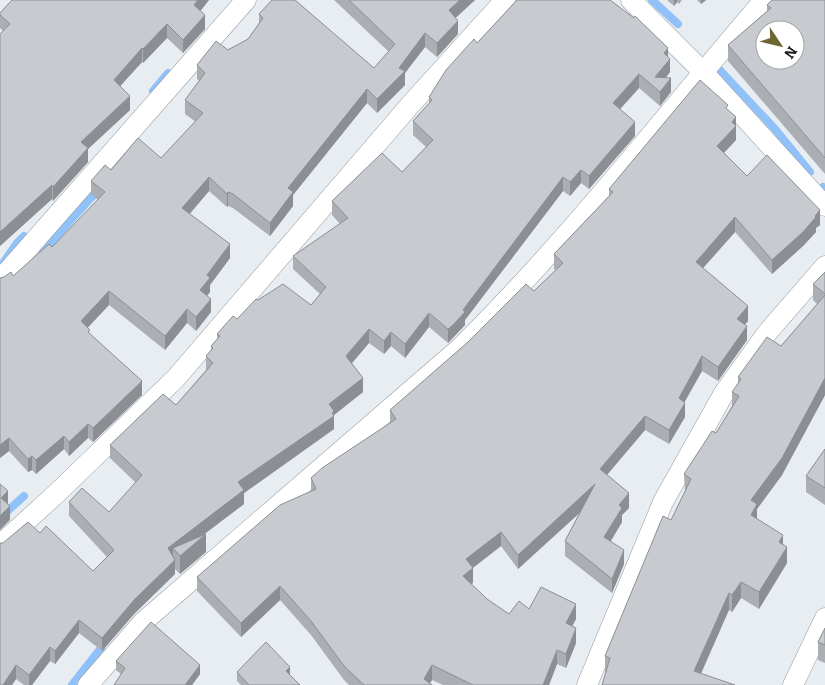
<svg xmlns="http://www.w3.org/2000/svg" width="825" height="685" viewBox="0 0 825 685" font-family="Bitter,serif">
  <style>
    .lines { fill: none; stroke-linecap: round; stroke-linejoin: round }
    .stream { stroke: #90c1f8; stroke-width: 8 }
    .street-casing { stroke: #969a9f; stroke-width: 21 }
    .street { stroke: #fff; stroke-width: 20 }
    .wall { fill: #abafb3 }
    .shaded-wall { fill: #8b8e92 }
    .building { fill: #c7cbd0; stroke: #8b8e92; fill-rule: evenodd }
  </style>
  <rect width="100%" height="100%" fill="#e8edf2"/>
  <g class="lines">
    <g class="stream">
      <path d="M652,0L678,24"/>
      <path d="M716,66L775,129L810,172"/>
      <path d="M153,91L168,73"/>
      <path d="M823,187L825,189"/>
      <path d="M43,251L99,189"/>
      <path d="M1,266L17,243L24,236"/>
      <path d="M0,518L24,496"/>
      <path d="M72,685L101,648"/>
    </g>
    <defs>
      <g id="street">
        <path d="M631,0L703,72L825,206"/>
        <path d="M0,280L246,0"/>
        <path d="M0,545L56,494L176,378L411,104L505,0"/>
        <path d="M88,685L143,622L460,348C570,239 664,117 764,0"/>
        <path d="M587,685L663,502L724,393L767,333L825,266"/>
        <path d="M793,685L825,618"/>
      </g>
    </defs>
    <use href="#street" class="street-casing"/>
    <use href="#street" class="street"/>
  </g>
  <g class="wall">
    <path d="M12,0H209L200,11L205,29L183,53L167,38L143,63L142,62L120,86L130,110L88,149V162L53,201L52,199L0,246V34L3,31L0,28V13Z"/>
    <path d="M334,0H475L455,18L458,34L437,57L425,47L405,73V85L377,113L367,103L293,195V206L270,236L233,208L228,206L227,207L209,191L190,214L230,258L210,285V292L207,296L211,312L196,331L187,323L165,350L109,305L87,327L90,334L142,395L93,442L88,438L69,456L64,449L36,474L32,470L28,472L9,451L0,458L13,276L52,247L98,200L91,194V181L111,170L161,158L196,122L185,114V100L199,81L197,79V65L248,39L259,23V14L374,68L389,52Z"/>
    <path d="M516,0H610L668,56L670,72L666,78L671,92L660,106L639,88L620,109L635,136L589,189L581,183L570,196L563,191L465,320V325L448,343L429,327L405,358L391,346L384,354L369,343L352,363L363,392L334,415V429L244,493V504L203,535L206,552L180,574L175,569V574L134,614L102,651L79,633L55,664L50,661L32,685H24L16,679L12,685H0L3,543L40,533L93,571L107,557L69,516V502L109,512L136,483L110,458V445L176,405L206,370V356L211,351V346L217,339V334L237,319L258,300L311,305L320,294L293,269V256L340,224L332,215V201L402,172L426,147L413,135V121L429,104V97L477,43L516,1Z"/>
    <path d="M667,0H682L679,4L677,2L674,6Z"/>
    <path d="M697,0H706L701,4Z"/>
    <path d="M825,0V174L728,61V45L767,11V5Z"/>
    <path d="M728,110L736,117V140L724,153L747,176L820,225L816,228V232L803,246L772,274L735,232L703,268L748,321L745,324L747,340L718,381L702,371L684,402L685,417L669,444L645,430L607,475L629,508L622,515V522L611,541L624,564L612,593L565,556V541L580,512L518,569L501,546L473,568V583L471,584L487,599L509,614L529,609L576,619L572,626L576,643L566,668L557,664L549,685H443L432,680L430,683L432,685H349L344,680L311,635L280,600L241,637L197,591V577L311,491V478L390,423V410L534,291L556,270L554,269V254L609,196V189Z"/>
    <path d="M825,272V395L782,475L757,509V519L783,544L787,563L759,609L741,598L732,612L729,610L605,673V656L685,492L684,474L716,433L732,406V392L738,384V377L781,346L817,304L813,300V284Z"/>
    <path d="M825,449V505L806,492V476Z"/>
    <path d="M825,628V663L818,660V642Z"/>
    <path d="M116,661L200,674L192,685H114L121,674L116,670Z"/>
    <path d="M237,672L290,675L300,685H241L237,681Z"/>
  </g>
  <g class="shaded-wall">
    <path d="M198,0H209L194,19V5Z"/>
    <path d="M460,0H475L449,24V10Z"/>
    <path d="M674,0H677V2L674,6Z"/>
    <path d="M701,0H706L701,4Z"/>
    <path d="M205,15V29L183,53V40Z"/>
    <path d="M458,21V34L437,57V43Z"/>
    <path d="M167,24V38L143,63V49Z"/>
    <path d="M425,33V47L405,73V85L377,113V99L399,68Z"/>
    <path d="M142,48V62L114,93V80Z"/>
    <path d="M668,48V62L670,59V72L656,89L655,77L664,53Z"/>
    <path d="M639,74V88L613,117V103Z"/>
    <path d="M671,78V92L660,106V92Z"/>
    <path d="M367,89V103L293,195V206L270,236V223L288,188Z"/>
    <path d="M130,96V110L88,149V162L53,201V187L81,142Z"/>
    <path d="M736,117V140L717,160V146L732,122Z"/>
    <path d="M635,122V136L589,189V176Z"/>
    <path d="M581,170V183L570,196V182Z"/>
    <path d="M209,177V191L182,222V208Z"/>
    <path d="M563,177V191L465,320V325L448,343V329Z"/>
    <path d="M52,185V199L0,246V232Z"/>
    <path d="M228,192V206L227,207V194Z"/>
    <path d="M820,210V225L816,228V232L803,246L772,274V260Z"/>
    <path d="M735,217V232L696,276V262Z"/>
    <path d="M230,244V258L210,285V292L200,304V290L207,275Z"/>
    <path d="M109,291V305L81,335V321Z"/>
    <path d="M211,299V312L196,331V317Z"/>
    <path d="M748,306V321L737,334V319Z"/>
    <path d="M187,309V323L165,350V336Z"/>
    <path d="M429,313V327L405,358V344Z"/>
    <path d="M747,326V340L718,381V367Z"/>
    <path d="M369,329V343L346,370V356Z"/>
    <path d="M391,332V346L384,354V341Z"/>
    <path d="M702,356V371L679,412V398Z"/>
    <path d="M363,378V392L334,415V429L244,493V504L178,554L173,548V558L168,548L238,482L329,404Z"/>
    <path d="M825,378V395L782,475L757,509V520L751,532V500Z"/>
    <path d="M142,381V395L93,442V428Z"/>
    <path d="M685,403V417L669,444V430Z"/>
    <path d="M645,416V430L600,483V469Z"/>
    <path d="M88,424V438L69,456V442Z"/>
    <path d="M64,436V449L36,474V460Z"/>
    <path d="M9,438V451L0,458V445Z"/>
    <path d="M32,456V470L28,472V459Z"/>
    <path d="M595,484V499L518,569V555Z"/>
    <path d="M8,491V504L1,498Z"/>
    <path d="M629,493V508L622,515V522L604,552V537L619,505Z"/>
    <path d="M10,506V520L0,530V516Z"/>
    <path d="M501,532V546L466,573V559Z"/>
    <path d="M206,534V552L180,574V556Z"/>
    <path d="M783,535V551L779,542Z"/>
    <path d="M787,547V563L759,609V592Z"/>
    <path d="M624,550V564L612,593V579Z"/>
    <path d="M175,560V574L134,614L102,651V638L134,600Z"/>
    <path d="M473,568V583L463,591V576Z"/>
    <path d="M741,582V598L732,612V595Z"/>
    <path d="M280,586V600L241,637V623Z"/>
    <path d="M729,593V610L696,685L694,671Z"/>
    <path d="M576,604V619L566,638V623Z"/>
    <path d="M79,620V633L55,664V651Z"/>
    <path d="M576,628V643L566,668V654Z"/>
    <path d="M50,647V661L32,685H29V675Z"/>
    <path d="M557,650V664L549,685H543Z"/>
    <path d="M16,665V679L12,685H3Z"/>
    <path d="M200,665V674L192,685H185Z"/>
    <path d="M432,665V680L429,685L424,679Z"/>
    <path d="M290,667V676L286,671Z"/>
  </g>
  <g class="building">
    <path d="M12,0H198L194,5L205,15L183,40L167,24L143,49L142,48L114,80L130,96L81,142L88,148L53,187L52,185L0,232V34L10,24L0,15V13Z"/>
    <path d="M272,0H295L374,68L395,44L349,0H460L449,10L458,21L437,43L425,33L399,68L405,71L377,99L367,89L288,188L293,192L270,223L233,194L228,192L227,194L209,177L182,208L230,244L207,275L210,278L200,290L211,299L196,317L187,309L165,336L109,291L81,321L90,330L88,332L142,381L93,428L88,424L69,442L64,436L36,460L32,456L28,459L9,438L0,445V278L4,277L11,272L13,276L49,244L52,247L105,192L91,181L105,165L111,170L138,138L161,158L203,113L185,100L205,73L197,65L216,41L228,50L248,39L263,18L259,14Z"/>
    <path d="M517,0H610L634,18L635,16L668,48L664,53L670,59L655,77L671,78L660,92L639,74L613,103L635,122L589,176L581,170L570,182L563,177L463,310L465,312L452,326L448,329L429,313L405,344L391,332L384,341L369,329L346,356L363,378L329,404L334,411L332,413L334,416L238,482L244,490L168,548L175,560L134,600L102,638L79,620L55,651L50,647L29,675L16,665L3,685H0V543H3L28,522L40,533L46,526L93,571L114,550L69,502L82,488L109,512L142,475L110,445L163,394L176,405L213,363L206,356L213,348L211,346L220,336L217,334L233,316L237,319L256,299L258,300L283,284L311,305L326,287L293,256L348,218L332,201L382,153L402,172L433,140L413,121L432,100L429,97L446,70L474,39L477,43Z"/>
    <path d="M772,0H825V158L728,45L771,8L767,5ZM765,30H795V60H765Z"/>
    <path d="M700,80L728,105L726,108L736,117L732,122L736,126L717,146L747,176L767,155L820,210L815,216L816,217L803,232L772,260L735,217L696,262L748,306L737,319L747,326L718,367L702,356L679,398L685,403L669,430L645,416L600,469L629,493L619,505L622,508L604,537L624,550L612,579L565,541L595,484L518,555L501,532L466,559L473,568L463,576L487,599L509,614L519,601L529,609L541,587L576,604L566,623L576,628L566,654L557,650L543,685H473L432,665L424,679L432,685H364L344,666L311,621L280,586L241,623L197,577L280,505L316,489L311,478L322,468L396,419L390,410L468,342L526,284L534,291L563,263L554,254L613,192L609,189Z"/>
    <path d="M825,272V294L813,284Z"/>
    <path d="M825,295V378L782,458L751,500L757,504L751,515L783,535L779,542L787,547L759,592L741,582L732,595L729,593L694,671L735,685H602L610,658L605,656L663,516L671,520L691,479L684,474L712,431L716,433L739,396L732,392L741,379L738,377L767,337L781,346Z"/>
    <path d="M825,449V488L806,476Z"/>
    <path d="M0,484L8,491L1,498L10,506L0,516Z"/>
    <path d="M206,534L180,556L173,548Z"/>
    <path d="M151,622L200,665L185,685H114L125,668L116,661Z"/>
    <path d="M825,628V645L818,642Z"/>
    <path d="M266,642L290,667L286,671L300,685H249L237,672Z"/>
  </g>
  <g transform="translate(780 45) rotate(125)"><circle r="24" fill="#ffffff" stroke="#a3a4a5"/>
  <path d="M0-4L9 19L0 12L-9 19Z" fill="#6d6733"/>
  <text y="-8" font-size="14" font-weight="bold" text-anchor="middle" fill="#1a1c1e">N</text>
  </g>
</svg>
